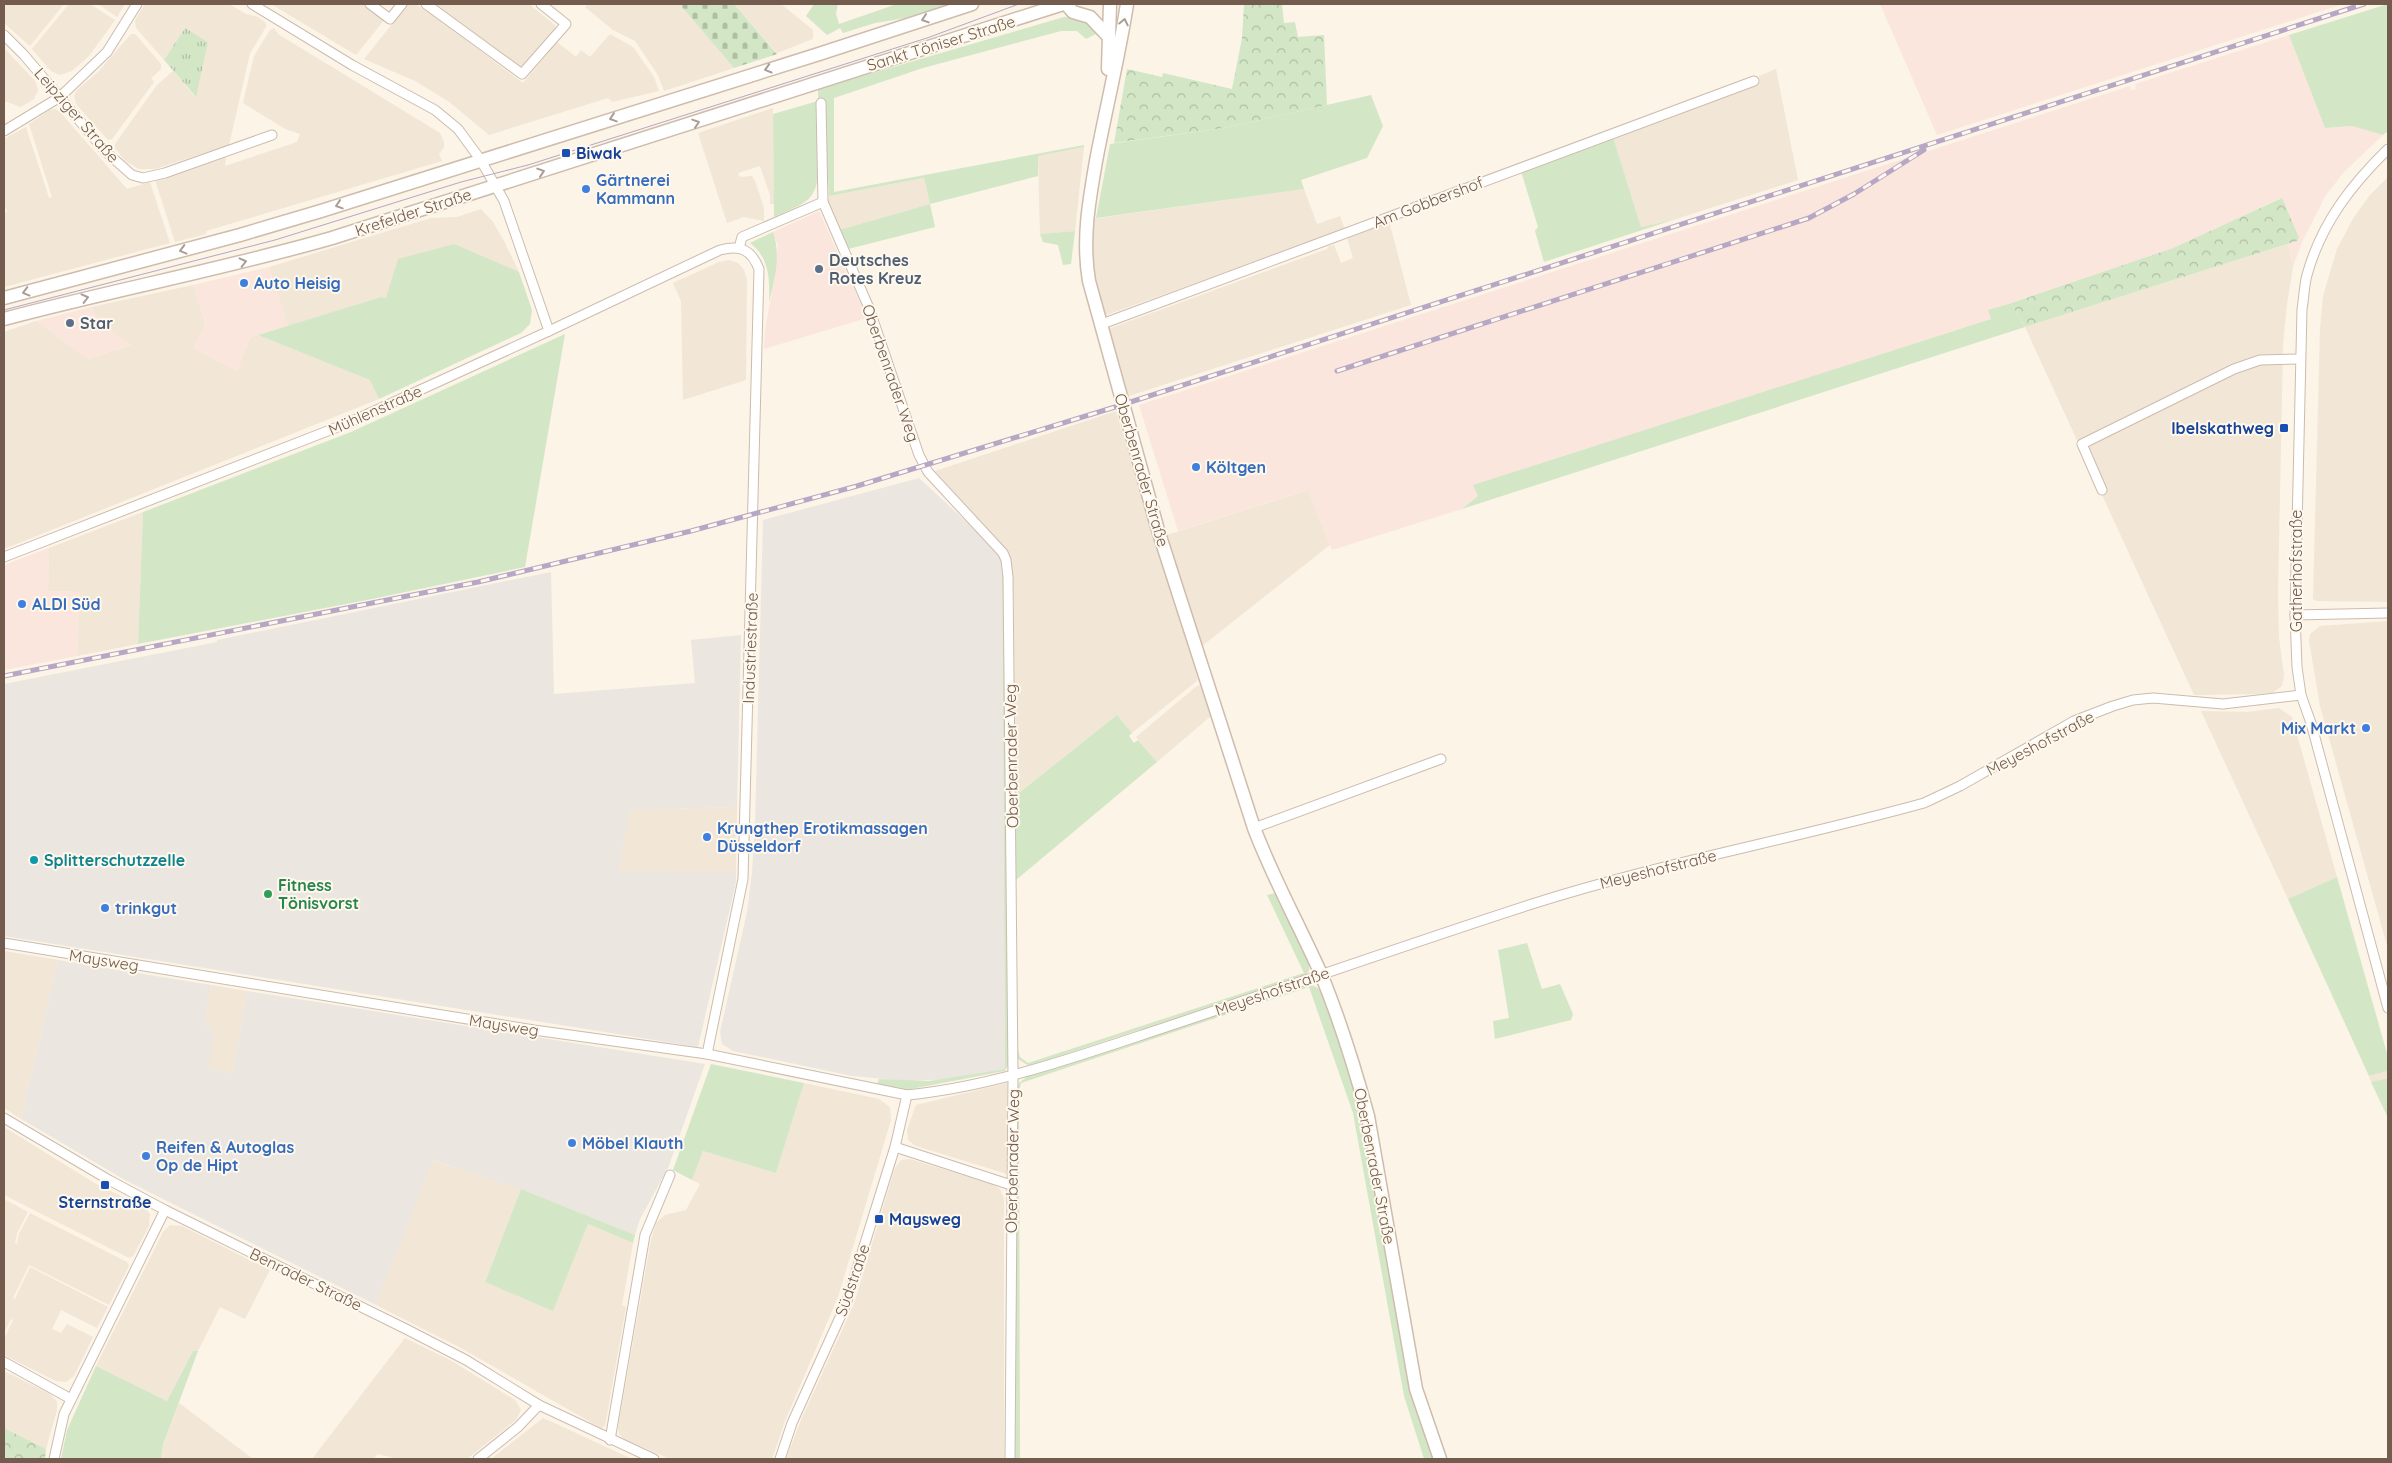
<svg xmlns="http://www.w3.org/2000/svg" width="2392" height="1463" viewBox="0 0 2392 1463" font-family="Quicksand,sans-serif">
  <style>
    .residential { fill: #f2e6d6 }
    .commercial { fill: #fae6dc }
    .industrial { fill: #ebe6e0 }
    .green { fill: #d3e7c7 }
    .forest { fill: url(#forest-crowns) }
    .cemetery { fill: url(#cemetery-stones) }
    .park { fill: url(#park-tufts) }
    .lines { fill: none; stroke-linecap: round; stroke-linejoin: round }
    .street-casing { stroke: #ccbcae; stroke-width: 11 }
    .secondary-casing { stroke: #cebcac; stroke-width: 15 }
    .street { stroke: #fff; stroke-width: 9 }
    .secondary { stroke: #fff; stroke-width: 12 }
    .tram { stroke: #b7a6c4; stroke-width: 1 }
    .rail-casing { stroke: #b7a6c4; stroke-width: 5 }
    .rail { stroke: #fef8ed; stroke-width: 3; stroke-dasharray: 9; stroke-linecap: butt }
    .oneway { stroke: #ab9d94 }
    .transit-dot { fill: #1a4fb4; stroke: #fef8ed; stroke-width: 2 }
    .shop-dot { fill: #3f7fe0; stroke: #fef8ed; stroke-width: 2 }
    .service-dot { fill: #5c6f8a; stroke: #fef8ed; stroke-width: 2 }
    .culture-dot { fill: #0f9aa8; stroke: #fef8ed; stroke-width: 2 }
    .leisure-dot { fill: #2e9e5b; stroke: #fef8ed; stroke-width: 2 }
    .labels { text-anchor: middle; stroke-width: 4; stroke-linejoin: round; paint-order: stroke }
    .street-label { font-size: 16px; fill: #735b4d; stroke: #fef8ed }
    .transit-label { font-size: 16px; font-weight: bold; fill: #164399; stroke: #fef8ed; text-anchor: start }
    .shop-label { font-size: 16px; font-weight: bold; fill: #366cbe; stroke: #fef8ed; text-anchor: start }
    .service-label { font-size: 16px; font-weight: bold; fill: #4e5e75; stroke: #fef8ed; text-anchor: start }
    .culture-label { font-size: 16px; font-weight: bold; fill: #0d838f; stroke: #fef8ed; text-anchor: start }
    .leisure-label { font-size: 16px; font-weight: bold; fill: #27864d; stroke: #fef8ed; text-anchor: start }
  </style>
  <defs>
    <pattern id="forest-crowns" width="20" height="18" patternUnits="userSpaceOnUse" patternTransform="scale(1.25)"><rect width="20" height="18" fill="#d3e7c7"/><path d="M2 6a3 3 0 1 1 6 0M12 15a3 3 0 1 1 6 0" fill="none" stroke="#b0bea4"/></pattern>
    <pattern id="cemetery-stones" width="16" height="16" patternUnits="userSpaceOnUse" patternTransform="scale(1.25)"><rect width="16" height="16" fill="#d3e7c7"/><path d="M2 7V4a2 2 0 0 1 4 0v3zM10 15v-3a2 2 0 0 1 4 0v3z" fill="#b0bea4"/></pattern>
    <pattern id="park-tufts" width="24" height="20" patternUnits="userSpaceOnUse" patternTransform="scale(1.25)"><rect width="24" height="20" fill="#d3e7c7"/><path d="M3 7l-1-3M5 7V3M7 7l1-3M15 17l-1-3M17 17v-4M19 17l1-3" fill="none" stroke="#b0bea4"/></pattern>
  </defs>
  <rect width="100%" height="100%" fill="#fbf4e7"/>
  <g class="residential">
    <path d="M7,4H64L30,46L4,23V8Z"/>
    <path d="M69,4H90L115,20L89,56L72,71L60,75L51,71L32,49Z"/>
    <path d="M98,4H125L117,17Z"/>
    <path d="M145,4H229L246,14L258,17L266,23V27L250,53L229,145L155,169H139L125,161L115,148V144L157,85L173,71L195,97L185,28L164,60L136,28L135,20Z"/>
    <path d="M271,4H366L385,19L356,55Z"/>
    <path d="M408,4H415L431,14L523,83L557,42L576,57L581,50L590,57L610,34L633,47L654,77L659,91L612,102L608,98L489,135L448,101L415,81L364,59Z"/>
    <path d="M431,4H529L555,25V29L528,63L522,67L515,65L454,18Z"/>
    <path d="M588,4H684L681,6L734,68L664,91L658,75L635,41L613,30L585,7Z"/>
    <path d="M734,4H781L813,30V39L777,53Z"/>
    <path d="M274,28L278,34L440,133L444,142V147L439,154L442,161L206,231V234L175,242L155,180L226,157L225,166L297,142L300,134L285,129L243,103L254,56L270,30Z"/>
    <path d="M131,34H135L161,64V69L151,78L154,82L112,139L108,140L76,104L74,96L77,90L98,72Z"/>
    <path d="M4,48L35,81L38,90L34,99L21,107L4,101Z"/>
    <path d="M1776,69L1798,180L1673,220L1641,227L1613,137L1760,82L1759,76Z"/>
    <path d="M773,108L774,204H770V195L760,166L738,173L740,177L752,176L755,181L764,208V221L744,217L727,223L698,133Z"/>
    <path d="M55,109L60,112L127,189L150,182L170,243L4,287V213L7,212L4,203V139L26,127L49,198L52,197L29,124L50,110Z"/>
    <path d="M1084,147L1075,231L1040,234L1038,156Z"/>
    <path d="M2388,177V602L2317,601L2313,599L2320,328L2323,296L2337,249L2354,217L2370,195Z"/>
    <path d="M924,178L930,204L839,230L828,204L829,196Z"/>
    <path d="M1304,189L1317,224L1340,216L1345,229L1104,316L1092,273V219Z"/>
    <path d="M481,209L493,222L504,241L519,272L386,298L381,297L288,326L269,267L431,218L457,217Z"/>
    <path d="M1389,221L1411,305L1126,397L1108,329L1327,249L1329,246L1334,245L1341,263L1353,258L1347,237Z"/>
    <path d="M2288,244L2293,267L2287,304L2283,345L2278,593L2279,637L2284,675L2282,686L2272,693L2256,694L2194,695L2025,327Z"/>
    <path d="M729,260L738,263L744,270L747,280L746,380L683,400L681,301L673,283L719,262Z"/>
    <path d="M193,285L206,325L193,348L237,371L250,337L258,335L371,380L379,399L4,549V332L36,321L88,359L131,345L100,322L91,307Z"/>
    <path d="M1116,411L1198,680L1132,733L1117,715L1015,796L1014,595L1008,554L935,471Z"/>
    <path d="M1308,490L1330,545L1202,646L1167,535Z"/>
    <path d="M143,512L138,644L77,656L80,592L48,591L49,548Z"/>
    <path d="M2388,621V949L2320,706L2309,641L2310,634L2320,626Z"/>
    <path d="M1202,684L1212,715L1157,762L1136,737L1197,686Z"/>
    <path d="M2279,708L2292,717L2337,877L2288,899L2201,711L2247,712Z"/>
    <path d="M737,807L736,872H619L628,810Z"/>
    <path d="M4,951L58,960L21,1119L4,1108Z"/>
    <path d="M211,985L247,991L233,1073L207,1069L214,1032L205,1023Z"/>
    <path d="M2388,1071V1078L2371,1082L2369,1076Z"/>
    <path d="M804,1083L879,1099L890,1107L891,1120L838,1297L785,1421L772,1459H670L624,1439L619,1434L618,1427L651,1240L656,1223L665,1215L686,1210L700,1184L692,1180L703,1151L776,1173Z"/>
    <path d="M1007,1083V1174L916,1146L908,1140L907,1130L916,1105Z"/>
    <path d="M4,1127L96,1184L144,1207L150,1214L149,1226L133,1256L129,1258L4,1195Z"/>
    <path d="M910,1159L992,1184L1000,1189L1004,1199V1459H786L801,1420L854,1304L895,1168L901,1160Z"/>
    <path d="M432,1160L521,1189L485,1282L553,1310L588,1224L633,1243L622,1305L626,1307L605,1426L601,1428L459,1347L376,1305Z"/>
    <path d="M4,1199L28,1212L17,1233L15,1244H17L19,1234L30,1213L127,1262L129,1266L109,1305L29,1265L13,1298L15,1299L30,1267L108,1307L97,1328L61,1310L52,1329L61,1333L67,1324L93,1337L74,1376L66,1382L56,1381L4,1355V1339L13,1320L11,1319L4,1333Z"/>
    <path d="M170,1225L182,1226L270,1270L245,1319L220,1307L198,1351H193L167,1401L96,1366L163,1232Z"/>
    <path d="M405,1338L452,1361L515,1400L521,1410L516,1420L467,1459H397L378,1454L373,1459H312Z"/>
    <path d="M4,1371L50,1394L57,1402V1410L46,1449L4,1428Z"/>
    <path d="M179,1403L253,1459H161L163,1446Z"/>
    <path d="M543,1418L550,1421L632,1459H491Z"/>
  </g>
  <g class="commercial">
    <path d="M1880,4H2343L1937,135Z"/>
    <path d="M2289,35L2325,128L2352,126L2383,135L2344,172L2326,195L2302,242L2293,267L2288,244L2297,241L2299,236L2281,198L2173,248L1989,310L1991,319L1474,485L1478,496L1462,509L1332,550L1308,490L1178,531L1139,405L2130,86L2131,90L2136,89L2135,84Z"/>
    <path d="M819,211L867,318L764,349L765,329L775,276V264L778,246L773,232Z"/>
    <path d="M269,267L288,326L250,337L237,371L193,348L206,324L193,285Z"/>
    <path d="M91,307L100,322L131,345L88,359L36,321Z"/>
    <path d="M49,548L48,591L80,592L77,656L4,670V565Z"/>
  </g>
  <g class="industrial">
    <path d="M919,478L1002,555L1005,1069L953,1079L907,1081L852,1076L733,1051L722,1044L720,1032L747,912L752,872L755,824L763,520Z"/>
    <path d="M551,572L554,694L695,683L691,640L741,635L737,807L629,810L619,871L736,872V882L698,1047L4,936V684L217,642V640Z"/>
    <path d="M58,960L211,985L205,1023L214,1032L208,1069L233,1073L247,991L705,1064L668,1168L640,1219L635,1235L531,1193L433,1160L376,1305L125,1180L21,1119Z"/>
  </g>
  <g class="green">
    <path d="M814,4H838L836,14L839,24L897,4H952L906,18L875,23L843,33L840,28L827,35L806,16Z"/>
    <path d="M2388,4V131L2383,135L2352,126L2325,128L2289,35Z"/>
    <path d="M1078,16L1091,24L1098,33L1086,39L1077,31H1061L923,68L834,98V192L1084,145V147L1038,156V176L930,204L935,227L848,249L839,230L930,204L924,178L829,196L824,102L819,137H817C817,156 824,188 806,201C797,208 784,212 774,217L773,114L818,101V89L1064,17Z"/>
    <path d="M1371,95L1383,126L1367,158L1301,180L1304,189L1096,218L1110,144L1224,128Z"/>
    <path d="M1613,137L1641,227L1673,220L1544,262L1535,231L1538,227L1521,171Z"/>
    <path d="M1075,231L1071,264L1063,265L1058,245L1043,242L1040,234Z"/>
    <path d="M773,232C781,254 775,279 769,302C770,279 769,257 750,243Z"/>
    <path d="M454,244L519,272L532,310L530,324L521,333L379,399L370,380L258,335L381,297L386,298L398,259Z"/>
    <path d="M2011,303L2025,327L1462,509L1478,496L1473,485L1991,319L1988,310Z"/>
    <path d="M565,334L525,567L372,599L138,644L143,512L351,432Z"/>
    <path d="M1002,555L1006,583L1009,1063L1005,1071L906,1090L877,1084L879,1079L929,1081L1005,1069Z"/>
    <path d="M1117,715L1132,733L1129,736L1134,743L1138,740L1157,762L1016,880L1015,796Z"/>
    <path d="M2337,877L2388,1057V1071L2369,1076L2288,899Z"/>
    <path d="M1276,893L1309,960V971L1304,976L1029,1066L1018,1059L1015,1049L1014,943L1016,936L1018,1050L1020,1057L1028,1063L1304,973L1267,895Z"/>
    <path d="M1527,943L1542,989L1560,984L1573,1014L1571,1020L1495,1039L1493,1021L1509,1018L1498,950Z"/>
    <path d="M1307,985L1314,986L1321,990L1347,1064L1361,1113L1436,1459H1424L1404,1396L1353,1113L1309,987L1021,1083L1019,1091L1020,1459H1014L1015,1091L1019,1083L1028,1076Z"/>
    <path d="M711,1064L804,1083L776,1173L703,1151L692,1180L673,1170Z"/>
    <path d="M2388,1078V1118L2371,1082Z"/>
    <path d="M521,1189L635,1235L633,1243L588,1224L553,1311L485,1282Z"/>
    <path d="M193,1351H198L163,1445L161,1459H61L67,1430L96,1366L167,1401Z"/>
  </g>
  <g class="forest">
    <path d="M1244,4H1282L1284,23L1295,22L1298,37L1324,35L1327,105L1224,128L1114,143L1127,69L1162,77L1163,73L1232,89L1242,38Z"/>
    <path d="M2282,198L2299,237L2297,241L2025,327L2011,303L2173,248Z"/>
    <path d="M4,1428L46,1449L45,1459H4Z"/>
  </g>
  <path class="cemetery" d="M684,4H734L777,54L734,68L681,6Z"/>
  <path class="park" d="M185,28L208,42L196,97L164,60Z"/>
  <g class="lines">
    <defs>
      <g id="street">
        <path d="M252,4L352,65L435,110L458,129L480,159L504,201L549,331"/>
        <path d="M370,4L390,19L402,4"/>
        <path d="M426,4L522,74L566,24L541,4"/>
        <path d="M4,35L24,55L106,152L132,175L143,178L165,173L272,135"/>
        <path d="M821,103L823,202L869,308L919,455L928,472L1003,553L1006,560L1008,577L1013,1074L1010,1459"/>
        <path d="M4,131L60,97L107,52L137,4"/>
        <path d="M2388,149C2351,185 2321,224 2307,275C2304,286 2304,298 2302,309L2295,615L2297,667L2301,695L2311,723L2388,1008"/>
        <path d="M739,248L742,237L823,202"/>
        <path d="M1102,324L1754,81"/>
        <path d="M2102,490L2082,444L2234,369L2260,360L2300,359"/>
        <path d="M4,557L348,423L549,331L720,250C740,245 751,249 759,269L743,879L707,1054"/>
        <path d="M2295,615L2388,613"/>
        <path d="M1254,828L1441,759"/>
        <path d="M4,943L534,1030L707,1054L907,1095C997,1086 1084,1054 1169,1026C1290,986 1411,943 1532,904C1661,863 1794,839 1924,803L1960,786L2074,721L2113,706L2133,700L2153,698L2223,704L2301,695"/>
        <path d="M4,1118L109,1180L165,1210L406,1329L466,1360L539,1405L654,1459"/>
        <path d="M895,1147L1011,1185"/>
        <path d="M4,1362L71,1399"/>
        <path d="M610,1440L645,1235L670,1175"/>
        <path d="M54,1459L64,1414L165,1210"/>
        <path d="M478,1459L518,1427L539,1405"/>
        <path d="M780,1459L792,1423L846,1304L895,1147L907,1095"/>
      </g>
      <g id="secondary">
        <path d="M1066,4L1073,12L1090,17L1109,37"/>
        <path d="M1127,4C1119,56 1106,108 1096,161C1089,201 1082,240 1089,281L1158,530L1254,828C1273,878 1299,925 1321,974C1340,1020 1355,1069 1368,1116L1416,1389L1440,1459"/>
        <path d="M1108,69L1110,4"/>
        <path d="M4,298L240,235L321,211L819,54L972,4"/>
        <path d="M4,319C113,290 224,269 332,238L1063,4"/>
      </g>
    </defs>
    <use href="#street" class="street-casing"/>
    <use href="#secondary" class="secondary-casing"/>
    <use href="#street" class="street"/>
    <use href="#secondary" class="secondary"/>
    <path class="tram" d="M4,310L275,240L461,182L528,165L927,38L1019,4"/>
    <defs>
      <g id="rail">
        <path d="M1337,371L1809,218L1854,194L1924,150"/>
        <path d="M4,676L478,582L691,531L857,486L1115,407L2364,4"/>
      </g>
    </defs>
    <use href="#rail" class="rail-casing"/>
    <use href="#rail" class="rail"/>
  </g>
  <defs><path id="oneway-chevron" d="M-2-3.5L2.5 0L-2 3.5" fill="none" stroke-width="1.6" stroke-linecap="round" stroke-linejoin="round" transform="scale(1.25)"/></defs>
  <g class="oneway">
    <use href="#oneway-chevron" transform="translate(925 19) rotate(162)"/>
    <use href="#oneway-chevron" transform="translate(1124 22) rotate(-78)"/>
    <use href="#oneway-chevron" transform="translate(768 69) rotate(164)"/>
    <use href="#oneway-chevron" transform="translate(613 118) rotate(162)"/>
    <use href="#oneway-chevron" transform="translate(696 123) rotate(-18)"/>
    <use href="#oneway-chevron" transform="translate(541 172) rotate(-18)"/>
    <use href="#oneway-chevron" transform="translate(339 205) rotate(162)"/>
    <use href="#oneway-chevron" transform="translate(183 250) rotate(165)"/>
    <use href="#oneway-chevron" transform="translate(243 262) rotate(-14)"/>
    <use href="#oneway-chevron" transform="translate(26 292) rotate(165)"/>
    <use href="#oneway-chevron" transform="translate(85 298) rotate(-14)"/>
  </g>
  <g class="transit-dot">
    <rect x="561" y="148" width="10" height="10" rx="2.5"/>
    <rect x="2279" y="423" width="10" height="10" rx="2.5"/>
    <rect x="100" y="1180" width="10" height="10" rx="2.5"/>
    <rect x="874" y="1214" width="10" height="10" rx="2.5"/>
  </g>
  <g class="shop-dot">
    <circle cx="586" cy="189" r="5"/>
    <circle cx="244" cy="283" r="5"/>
    <circle cx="1196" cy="467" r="5"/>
    <circle cx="22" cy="604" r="5"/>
    <circle cx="2366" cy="728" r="5"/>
    <circle cx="707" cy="837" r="5"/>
    <circle cx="105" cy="908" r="5"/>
    <circle cx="572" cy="1143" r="5"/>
    <circle cx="146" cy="1156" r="5"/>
  </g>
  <g class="service-dot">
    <circle cx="819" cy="269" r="5"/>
    <circle cx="70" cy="323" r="5"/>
  </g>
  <circle class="culture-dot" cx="34" cy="860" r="5"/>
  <circle class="leisure-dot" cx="268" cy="894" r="5"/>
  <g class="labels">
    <g class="street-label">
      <text transform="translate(941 43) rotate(-17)" y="6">Sankt Töniser Straße</text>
      <text transform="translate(77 115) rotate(49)" y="6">Leipziger Straße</text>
      <text transform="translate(1428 202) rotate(-21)" y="6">Am Gobbershof</text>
      <text transform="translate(413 212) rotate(-18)" y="6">Krefelder Straße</text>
      <text transform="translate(891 373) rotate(71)" y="6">Oberbenrader Weg</text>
      <text transform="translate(375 410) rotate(-24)" y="6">Mühlenstraße</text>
      <text transform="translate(1142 470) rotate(74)" y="6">Oberbenrader Straße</text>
      <text transform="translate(2296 571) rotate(-90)" y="6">Gatherhofstraße</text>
      <text transform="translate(750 648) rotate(-88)" y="6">Industriestraße</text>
      <text transform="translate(2040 743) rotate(-28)" y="6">Meyeshofstraße</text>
      <text transform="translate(1011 756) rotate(-91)" y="6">Oberbenrader Weg</text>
      <text transform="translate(1658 869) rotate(-14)" y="6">Meyeshofstraße</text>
      <text transform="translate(104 960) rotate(9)" y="6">Maysweg</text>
      <text transform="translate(1272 991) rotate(-19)" y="6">Meyeshofstraße</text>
      <text transform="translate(504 1025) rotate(9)" y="6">Maysweg</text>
      <text transform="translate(1012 1161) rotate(-89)" y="6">Oberbenrader Weg</text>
      <text transform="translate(1375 1166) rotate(79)" y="6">Oberbenrader Straße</text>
      <text transform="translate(306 1279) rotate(26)" y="6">Benrader Straße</text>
      <text transform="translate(852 1280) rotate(-71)" y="6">Südstraße</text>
    </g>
    <g class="transit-label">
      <text x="576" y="159">Biwak</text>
      <text x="2274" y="434" text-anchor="end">Ibelskathweg</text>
      <text x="105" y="1208" text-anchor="middle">Sternstraße</text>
      <text x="889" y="1225">Maysweg</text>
    </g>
    <g class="shop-label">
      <text x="596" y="186">Gärtnerei<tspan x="596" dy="18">Kammann</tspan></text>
      <text x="254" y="289">Auto Heisig</text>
      <text x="1206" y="473">Költgen</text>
      <text x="32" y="610">ALDI Süd</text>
      <text x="2356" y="734" text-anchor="end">Mix Markt</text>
      <text x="717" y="834">Krungthep Erotikmassagen<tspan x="717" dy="18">Düsseldorf</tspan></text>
      <text x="115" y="914">trinkgut</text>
      <text x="582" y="1149">Möbel Klauth</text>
      <text x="156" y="1153">Reifen &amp; Autoglas<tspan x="156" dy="18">Op de Hipt</tspan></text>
    </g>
    <g class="service-label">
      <text x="829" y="266">Deutsches<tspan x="829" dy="18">Rotes Kreuz</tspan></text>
      <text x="80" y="329">Star</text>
    </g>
    <g class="culture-label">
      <text x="44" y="866">Splitterschutzzelle</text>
    </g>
    <g class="leisure-label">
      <text x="278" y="891">Fitness<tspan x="278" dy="18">Tönisvorst</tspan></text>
    </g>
  </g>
  <rect width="2392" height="1463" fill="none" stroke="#735b4d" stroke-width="10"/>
</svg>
